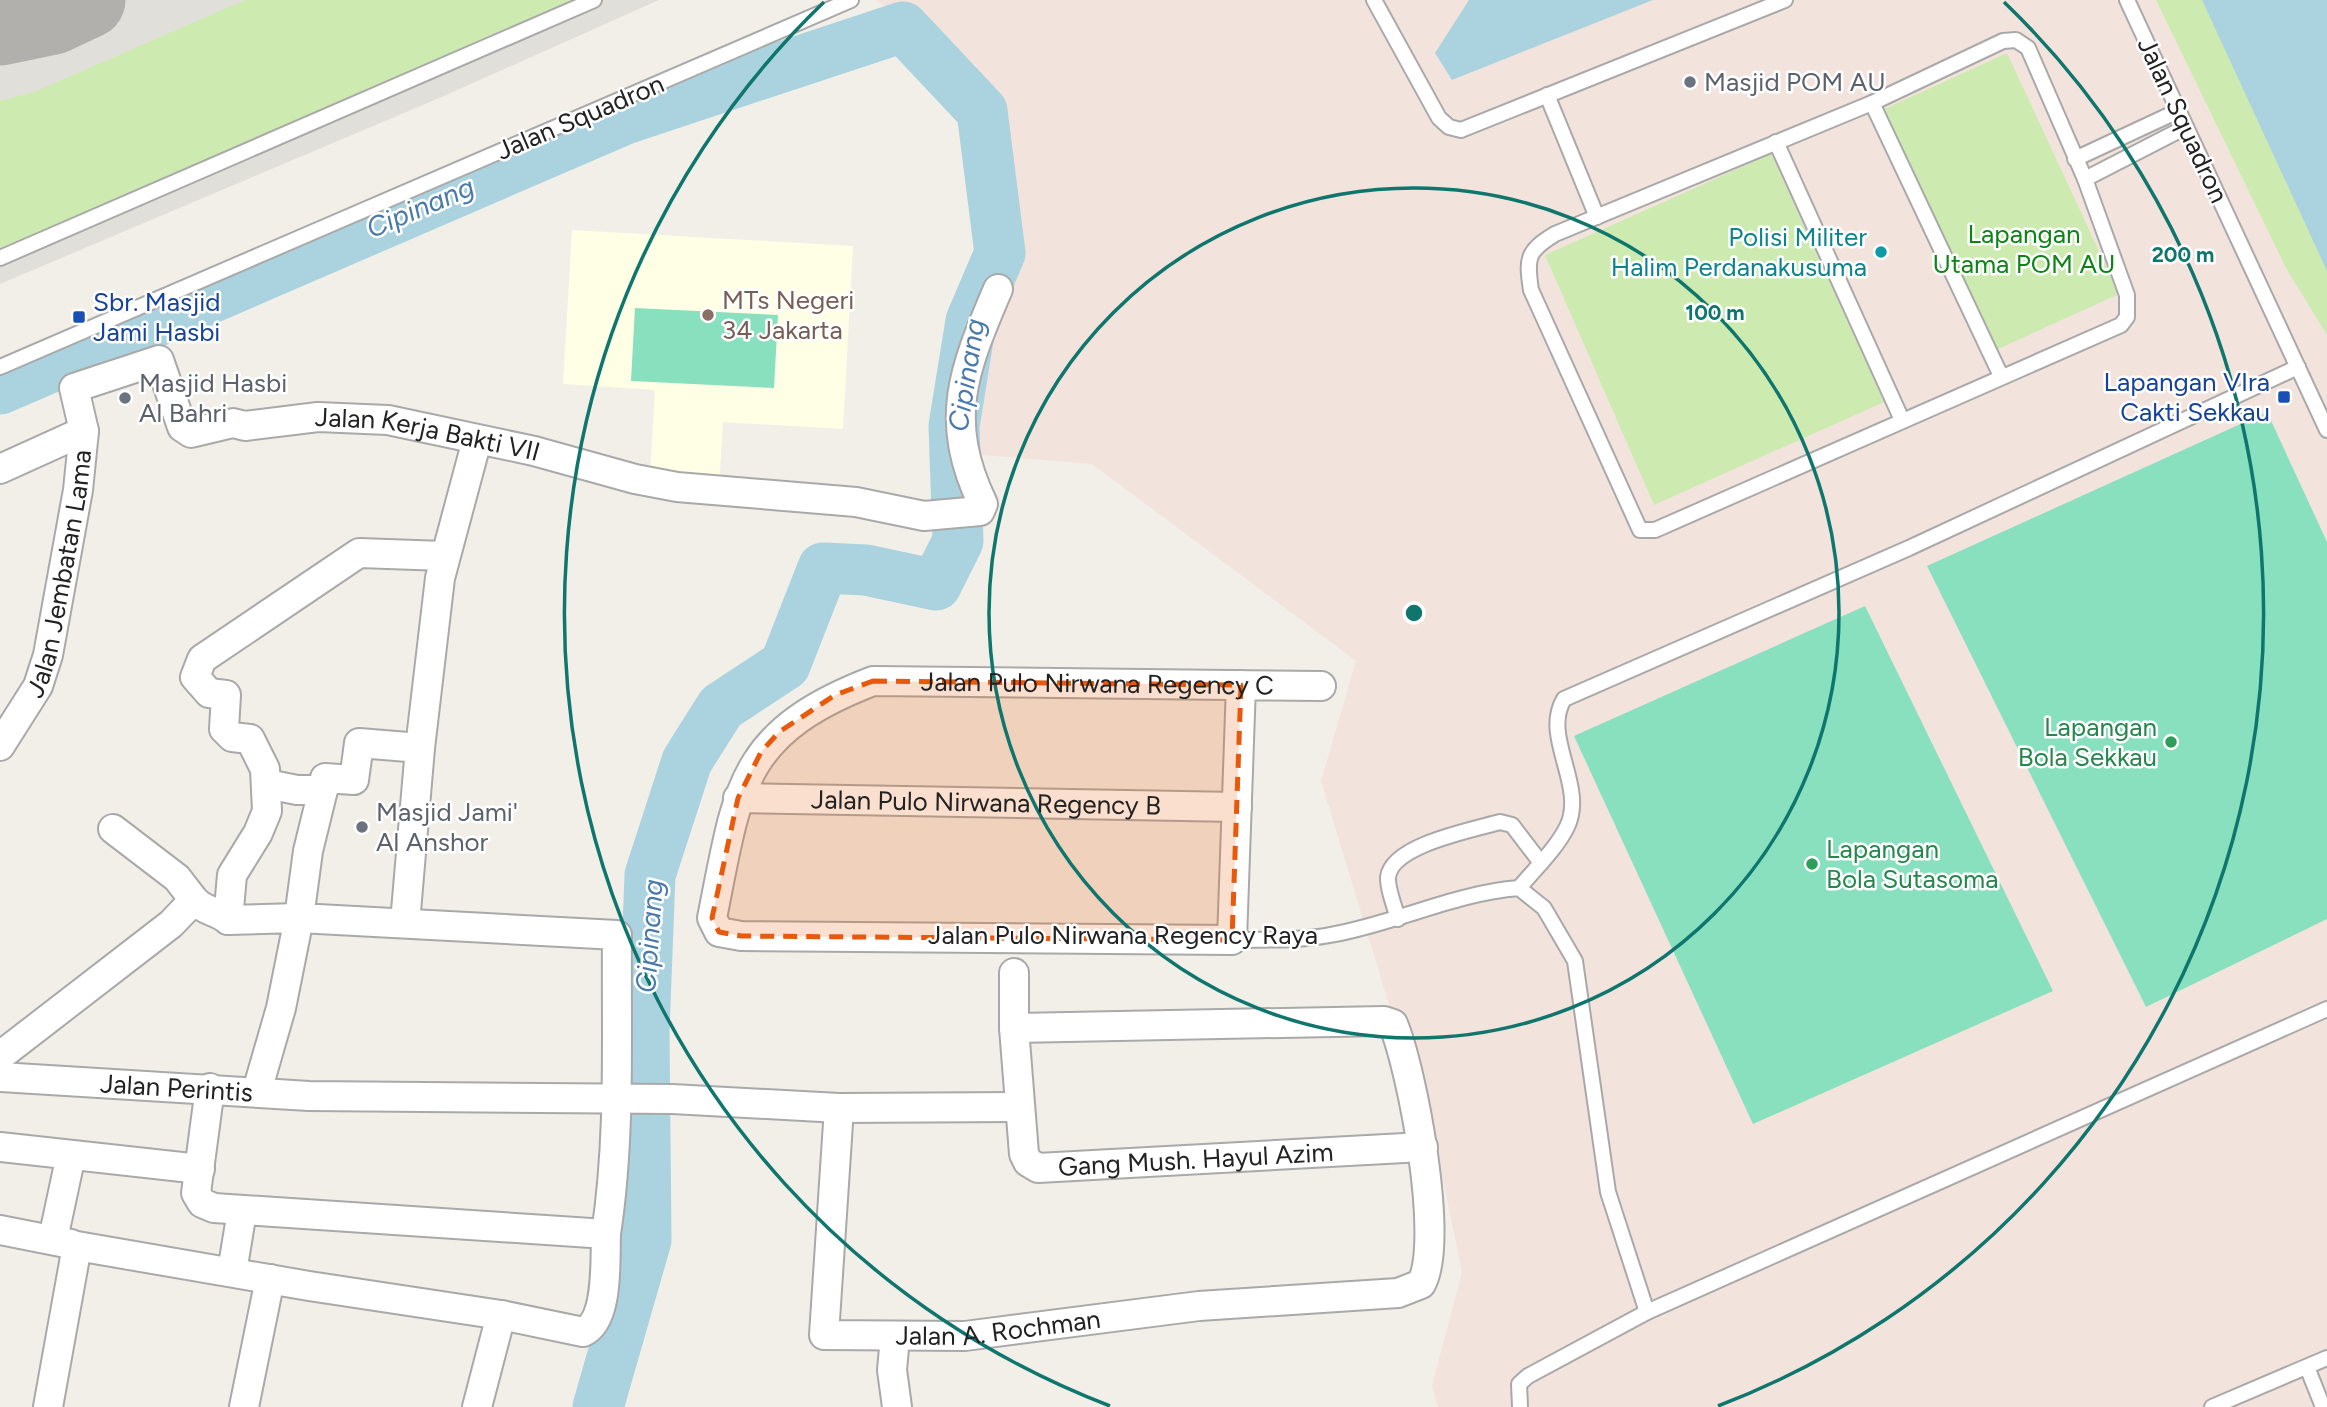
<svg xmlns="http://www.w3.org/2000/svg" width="2327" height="1407" viewBox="0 0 2327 1407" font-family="Figtree,sans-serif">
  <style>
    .education { fill: #ffffe5 }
    .military { fill: #f3e3dd }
    .airport { fill: #e1dfda }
    .grass { fill: #cdebb0 }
    .pitch { fill: #88e0be }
    .water { fill: #aad3df }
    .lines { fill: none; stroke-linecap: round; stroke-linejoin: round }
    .river { stroke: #aad3df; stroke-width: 51 }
    .taxiway { stroke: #b1b0ac; stroke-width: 77 }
    .service-casing { stroke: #a9a9a9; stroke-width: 18 }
    .minor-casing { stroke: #a9a9a9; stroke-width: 32 }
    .service { stroke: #fff; stroke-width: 14 }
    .minor { stroke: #fff; stroke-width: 28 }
    .marked { fill: #e8590c; fill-opacity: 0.2; stroke: #e8590c; stroke-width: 5; stroke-dasharray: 14 9; stroke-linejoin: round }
    .ring { fill: none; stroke: #0f766e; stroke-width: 3.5 }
    .worship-dot { fill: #6b7280; stroke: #fff; stroke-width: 2.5 }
    .culture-dot { fill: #0f9aa8; stroke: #fff; stroke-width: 2.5 }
    .education-dot { fill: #8d6e63; stroke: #fff; stroke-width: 2.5 }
    .transit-dot { fill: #1a4fb4; stroke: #fff; stroke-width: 2.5 }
    .leisure-dot { fill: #2e9e5b; stroke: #fff; stroke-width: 2.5 }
    .labels { text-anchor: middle; stroke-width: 5; stroke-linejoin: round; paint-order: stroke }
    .worship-label { font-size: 26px; fill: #5b616d; stroke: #fff; text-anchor: start }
    .street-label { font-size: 26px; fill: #222; stroke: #fff }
    .park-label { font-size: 26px; fill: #0c8416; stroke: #fff }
    .culture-label { font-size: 26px; fill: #0d838f; stroke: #fff; text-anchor: end }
    .education-label { font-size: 26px; fill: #785e54; stroke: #fff; text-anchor: start }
    .transit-label { font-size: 26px; fill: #164399; stroke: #fff; text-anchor: start }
    .leisure-label { font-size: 26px; fill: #27864d; stroke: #fff; text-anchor: end }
    .water-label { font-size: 28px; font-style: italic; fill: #4a7aab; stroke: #fff }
    .centre { fill: #0f766e; stroke: #fff; stroke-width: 3.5 }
    .ring-label { font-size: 21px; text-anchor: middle; font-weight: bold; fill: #0f766e; stroke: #fff; stroke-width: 5; stroke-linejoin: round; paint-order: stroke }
  </style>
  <rect width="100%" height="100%" fill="#f2efe9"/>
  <path class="education" d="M572,230L853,246L843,429L723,422L719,487L650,476L655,390L563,384Z"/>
  <path class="military" d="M875,0H2327V1407H1438L1432,1386L1462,1272L1445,1189L1321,781L1356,661L1092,464L981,455L968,381L1007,297L992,124L976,66Z"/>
  <path class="airport" d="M0,0H659L444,96L0,284Z"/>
  <g class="grass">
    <path d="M0,0H87L53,16L2,28Z"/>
    <path d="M245,0H572L0,249V101L34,92Z"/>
    <path d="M2156,0H2327V335L2286,268Z"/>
    <path d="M2007,53L2119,294L1996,350L1884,109Z"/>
    <path d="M1771,154L1884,402L1654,505L1545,255Z"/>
  </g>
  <g class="pitch">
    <path d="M635,308L778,315L774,388L631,381Z"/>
    <path d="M2267,412L2327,542V919L2146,1007L1927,566Z"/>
    <path d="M1865,606L2053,991L1753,1124L1574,736Z"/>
  </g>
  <g class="water">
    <path d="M1469,0H1653L1452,80L1435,53Z"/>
    <path d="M2203,0H2327V271L2202,0Z"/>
  </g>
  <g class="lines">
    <path class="river" d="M0,389L625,119L903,27L982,111L1000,253L971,321L954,426L958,541L936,585L866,570L823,568L785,665L721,707L687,761L650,875L644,1031L646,1240L598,1407"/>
    <path class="taxiway" d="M0,27L53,16L87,0"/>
    <defs>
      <g id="service">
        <path d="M1374,0L1439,118L1449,127L1461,130L1785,0"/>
        <path d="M2127,0L2327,430"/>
        <path d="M2016,40L2028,48L2085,179L2127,295V317L2121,325L1655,530H1640L1531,290C1526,258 1527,251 1555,234L1872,103L2003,41Z"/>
        <path d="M1547,95L1597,217"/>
        <path d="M1872,103L2001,376"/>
        <path d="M1776,142L1902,420"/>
        <path d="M2075,159L2178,111"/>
        <path d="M2085,179L2186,127"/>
        <path d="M0,258L594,0"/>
        <path d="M0,367L851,0"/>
        <path d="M1519,888C1535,869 1556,849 1567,827C1587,786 1541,737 1564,699L1909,548L2298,367"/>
        <path d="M1398,919C1395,907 1387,889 1388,877C1392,845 1472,830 1500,822L1512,825L1541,863"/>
        <path d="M1232,940C1264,939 1299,941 1330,935C1394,924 1454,893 1519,888L1544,908L1575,961L1608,1192L1647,1312"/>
        <path d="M2307,1367L2323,1407"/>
        <path d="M1520,1407L1519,1384L1528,1376L1647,1312L2327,1009"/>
        <path d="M2212,1407L2327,1358"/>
      </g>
      <g id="minor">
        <path d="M0,469L84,431"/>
        <path id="s1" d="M1241,685L1232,940L741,936L719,932L712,918C738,789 738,733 873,681L1321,686"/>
        <path id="s2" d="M0,746L38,686L48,655L78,490L84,431L74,388L159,360L182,427L191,433L233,423L245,426L318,417L388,420L534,451L635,479L677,487L856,502L924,516L980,511L983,504C942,419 964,369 998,289"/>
        <path d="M267,784L297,790H323L325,778L354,780L359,743L420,748"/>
        <path id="s3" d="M738,798L1237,807"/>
        <path d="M113,829L177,878L194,900"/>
        <path d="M228,920L299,918L281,1008L257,1091"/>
        <path d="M405,923L420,748L440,578L477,440"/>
        <path id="s4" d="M1014,973V1028L1024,1154L1028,1162L1038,1168L1423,1147"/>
        <path d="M0,1056L171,924L194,900C205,912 216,910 228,920L232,875L258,833L267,811L265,769L250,739L232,737L224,729L226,695L209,693L195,677L202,659L359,553L444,556"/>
        <path id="s5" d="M0,1077L309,1096L672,1099L839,1108L1019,1107"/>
        <path d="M210,1088L196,1193L202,1203L214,1208L606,1234C621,1135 616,1035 617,935L299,918L308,851L323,790"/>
        <path id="s6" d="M839,1108L824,1335L965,1336L1199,1306L1398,1293L1421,1284C1445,1242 1412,1069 1393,1024L1384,1021L1014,1028"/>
        <path d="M0,1147L200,1169"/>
        <path d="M0,1230L71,1244"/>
        <path d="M53,1239L71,1155"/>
        <path d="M232,1272L242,1211"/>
        <path d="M895,1337L892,1370L897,1407"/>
        <path d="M48,1407L77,1246L309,1286L501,1315L583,1332C609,1321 605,1260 606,1234"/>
        <path d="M244,1407L270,1279"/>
        <path d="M477,1407L501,1315"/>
      </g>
    </defs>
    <use href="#service" class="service-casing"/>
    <use href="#minor" class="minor-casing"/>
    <use href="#service" class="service"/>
    <use href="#minor" class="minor"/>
  </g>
  <path class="marked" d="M873,681L1241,685L1232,940L741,936L719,932L712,918L738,798L761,752L779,732L835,695Z"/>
  <g class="ring">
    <circle cx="1414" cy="613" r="425"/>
    <path d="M1110 1406A849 849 0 0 1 824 2M2004 2A849 849 0 0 1 1718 1406"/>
  </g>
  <g class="worship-dot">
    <circle cx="1690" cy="82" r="7"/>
    <circle cx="125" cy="398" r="7"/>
    <circle cx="362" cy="827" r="7"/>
  </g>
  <circle class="culture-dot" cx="1881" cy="252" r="7"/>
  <circle class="education-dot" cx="708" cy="315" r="7"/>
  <g class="transit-dot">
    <rect x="72" y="310" width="14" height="14" rx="3.5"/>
    <rect x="2277" y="390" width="14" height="14" rx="3.5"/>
  </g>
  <g class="leisure-dot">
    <circle cx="2171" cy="742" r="7"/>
    <circle cx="1812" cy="864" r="7"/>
  </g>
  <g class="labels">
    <g class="worship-label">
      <text x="1704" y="91">Masjid POM AU</text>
      <text x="139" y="392">Masjid Hasbi<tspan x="139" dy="30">Al Bahri</tspan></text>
      <text x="376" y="821">Masjid Jami'<tspan x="376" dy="30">Al Anshor</tspan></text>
    </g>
    <g class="street-label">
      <text transform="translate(580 117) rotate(-23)" y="9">Jalan Squadron</text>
      <text transform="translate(2183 120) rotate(65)" y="9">Jalan Squadron</text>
      <text dy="9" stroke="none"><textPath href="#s2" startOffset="786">Jalan Kerja Bakti VII</textPath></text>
      <text dy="9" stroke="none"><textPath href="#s2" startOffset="186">Jalan Jembatan Lama</textPath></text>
      <text dy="9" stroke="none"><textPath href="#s1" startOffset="1316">Jalan Pulo Nirwana Regency C</textPath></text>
      <text dy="9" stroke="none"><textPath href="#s3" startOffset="248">Jalan Pulo Nirwana Regency B</textPath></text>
      <text x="1123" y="944">Jalan Pulo Nirwana Regency Raya</text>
      <text dy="9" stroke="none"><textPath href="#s5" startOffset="177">Jalan Perintis</textPath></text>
      <text dy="9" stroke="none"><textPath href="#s4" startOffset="360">Gang Mush. Hayul Azim</textPath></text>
      <text dy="9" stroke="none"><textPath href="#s6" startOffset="402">Jalan A. Rochman</textPath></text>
    </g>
    <g class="park-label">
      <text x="2024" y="243">Lapangan<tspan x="2024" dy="30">Utama POM AU</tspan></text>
    </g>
    <g class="culture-label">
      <text x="1867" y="246">Polisi Militer<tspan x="1867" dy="30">Halim Perdanakusuma</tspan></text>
    </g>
    <g class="education-label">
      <text x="722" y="309">MTs Negeri<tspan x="722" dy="30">34 Jakarta</tspan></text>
    </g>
    <g class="transit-label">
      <text x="93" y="311">Sbr. Masjid<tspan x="93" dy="30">Jami Hasbi</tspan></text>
      <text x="2270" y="391" text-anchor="end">Lapangan VIra<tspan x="2270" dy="30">Cakti Sekkau</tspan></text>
    </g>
    <g class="leisure-label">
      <text x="2157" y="736">Lapangan<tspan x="2157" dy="30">Bola Sekkau</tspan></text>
      <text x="1826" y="858" text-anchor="start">Lapangan<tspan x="1826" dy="30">Bola Sutasoma</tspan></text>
    </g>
    <g class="water-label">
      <text transform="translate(420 207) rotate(-23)" y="10">Cipinang</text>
      <text transform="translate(966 375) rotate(-81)" y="10">Cipinang</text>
      <text transform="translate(649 936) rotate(-86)" y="10">Cipinang</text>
    </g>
  </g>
  <circle cx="1414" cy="613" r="10" class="centre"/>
  <g class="ring-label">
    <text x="2183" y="262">200 m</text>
    <text x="1715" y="320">100 m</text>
  </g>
</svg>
